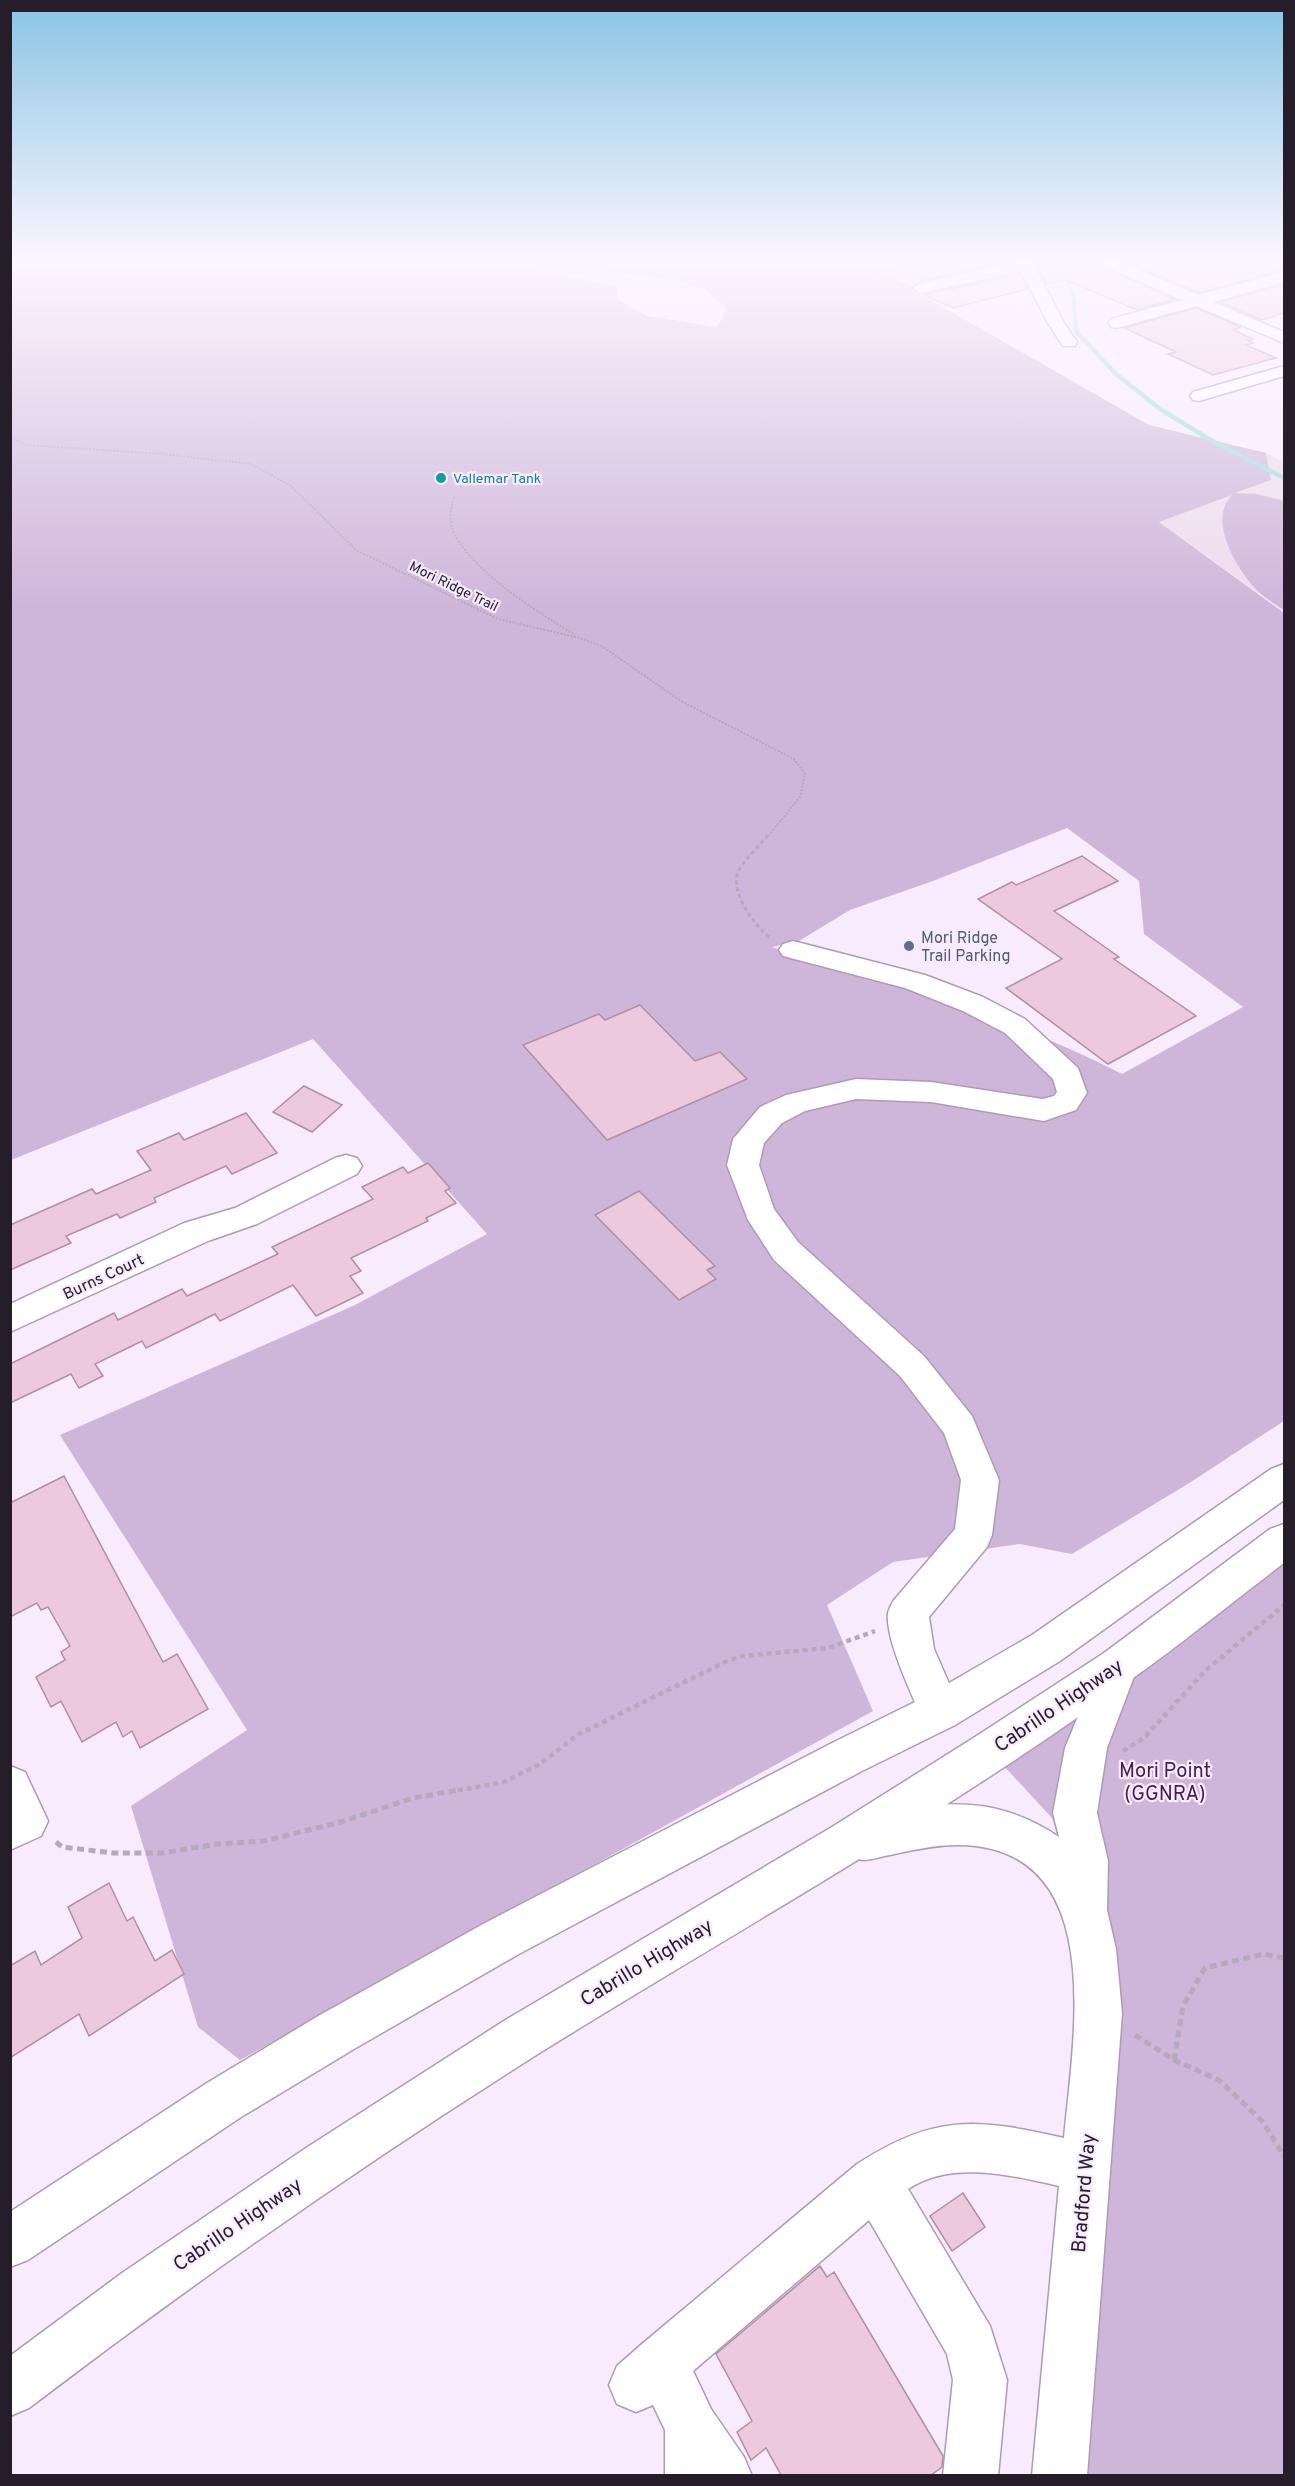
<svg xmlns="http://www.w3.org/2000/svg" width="1295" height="2486" viewBox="0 0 1295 2486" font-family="Overpass,sans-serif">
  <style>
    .education { fill: #eedcec }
    .green { fill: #ceb6da; fill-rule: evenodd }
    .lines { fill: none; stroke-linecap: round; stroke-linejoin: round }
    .stream { stroke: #9cdbdd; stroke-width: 4.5 }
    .building { fill: #edc9dd; stroke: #b08fa2; stroke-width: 1.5 }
    .minor-casing { stroke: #ae9ab8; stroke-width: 3 }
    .highway-casing { stroke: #ae9ab8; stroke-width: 3 }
    .path-far3 { stroke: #b5a9ba; stroke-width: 2; stroke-dasharray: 2 1.5; stroke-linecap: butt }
    .path-far2 { stroke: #b5a9ba; stroke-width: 3; stroke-dasharray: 4 3; stroke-linecap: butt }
    .path-far1 { stroke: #b5a9ba; stroke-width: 4.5; stroke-dasharray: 5 4; stroke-linecap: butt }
    .path { stroke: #b5a9ba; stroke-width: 5; stroke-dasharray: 7 4.5; stroke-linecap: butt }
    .minor { fill: #fff; fill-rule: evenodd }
    .highway { fill: #fff; fill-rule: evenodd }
    .culture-dot { fill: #0f9aa8; stroke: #f8ebfe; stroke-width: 2 }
    .service-dot { fill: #5c6f8a; stroke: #f8ebfe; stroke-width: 2 }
    .labels { text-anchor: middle; stroke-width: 4.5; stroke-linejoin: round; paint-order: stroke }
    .far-culture-label { font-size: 14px; fill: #0d838f; stroke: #f8ebfe; text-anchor: start }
    .far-street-label { font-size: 14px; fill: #251d29; stroke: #f8ebfe }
    .service-label { font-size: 16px; fill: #4e5e75; stroke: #f8ebfe; text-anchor: start }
    .street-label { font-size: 16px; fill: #251d29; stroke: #f8ebfe }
    .near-street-label { font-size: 20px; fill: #251d29; stroke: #f8ebfe }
    .near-park-label { font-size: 20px; fill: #421f51; stroke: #f8ebfe }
  </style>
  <rect width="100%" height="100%" fill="#f8ebfe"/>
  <path class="education" d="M1266,453L1284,462V612L1158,521L1271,480Z"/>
  <g class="green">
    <path d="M11,259H852L880,271L1149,425L1266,453L1271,480L1235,493L1257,494L1284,501V610C1277,605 1268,600 1261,594C1239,574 1206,521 1232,495L1159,522L1284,613V1421L1191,1482L1072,1554L1020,1544L893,1562L827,1605L873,1711L240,2060L198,2027L131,1806L247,1730L60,1435L355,1305L487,1234L313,1039L11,1160ZM580,259L596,271L668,278L705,289L727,310L717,327L647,316L617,299V286L540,271L506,261L544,265ZM1067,828L1139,881L1144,934L1243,1007L1122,1074C1012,1017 890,985 772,947L799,941L850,910L933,881Z"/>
    <path d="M1284,1541V2475H1059L1085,1910L1052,1818L990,1751L1169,1627Z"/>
  </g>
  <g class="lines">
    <path class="stream" d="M1058,259L1074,299L1076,331L1115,373L1160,409L1214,442L1284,478"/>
  </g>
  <g class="building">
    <path d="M927,259H1018L921,281L911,288L876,271Z"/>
    <path d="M1037,259H1092L1095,264L1175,299L1137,310L1065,280L1046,284L1036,265Z"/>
    <path d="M1118,259H1284V270L1199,293Z"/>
    <path d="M1020,274L1028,289L953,308L924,295Z"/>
    <path d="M1284,284V313L1262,320L1220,302Z"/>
    <path d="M1196,308L1241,327L1233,330L1253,339L1248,340L1253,343L1246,345L1276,358L1213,375L1168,354L1176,352L1124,328Z"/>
    <path d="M1082,856L1118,881L1054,911L1119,957L1114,959L1196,1016L1108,1064L1006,988L1062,959L978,899L1012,882L1016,885Z"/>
    <path d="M640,1005L695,1061L720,1052L747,1079L607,1140L523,1045L599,1014L605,1020Z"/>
    <path d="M304,1086L342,1105L312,1132L273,1112Z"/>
    <path d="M246,1113L277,1153L232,1174L226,1166L154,1198L156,1202L120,1218L117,1214L66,1236L71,1243L10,1270V1225L92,1189L96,1194L151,1170L137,1151L179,1133L184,1140Z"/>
    <path d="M428,1163L450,1188L445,1191L456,1203L426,1218L428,1221L351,1258L361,1271L350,1276L363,1293L316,1316L293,1285L220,1321L215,1314L146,1348L142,1341L95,1364L103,1376L79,1388L71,1374L10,1403V1364L114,1313L118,1320L182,1289L187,1296L278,1254L272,1247L373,1199L362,1187L403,1167L408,1173Z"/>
    <path d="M639,1191L715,1266L707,1270L716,1279L679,1300L595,1215Z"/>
    <path d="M64,1476L163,1662L177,1654L208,1709L140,1748L132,1731L123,1737L116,1722L82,1742L61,1701L51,1707L36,1677L65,1660L61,1652L70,1646L48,1607L41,1610L37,1603L10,1617V1503Z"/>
    <path d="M109,1883L127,1921L133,1917L155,1961L172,1950L184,1974L89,2036L79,2014L10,2058V1966L35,1951L41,1965L82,1938L68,1907Z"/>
    <path d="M963,2193L985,2227L952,2251L930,2216Z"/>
    <path d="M820,2266L827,2277L834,2272L943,2456L942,2467L931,2475H781L766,2448L751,2460L737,2432L752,2421L716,2354Z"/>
  </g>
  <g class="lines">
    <defs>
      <g id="minor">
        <path d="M1020,259H1035L1034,265L1064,323L1077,342L1075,346H1063L1048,323L1021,271L921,293L913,288L921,283L1019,262Z"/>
        <path d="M1094,259H1113L1199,295L1284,272V282L1213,302L1284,332V343L1196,306L1117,328L1111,327L1109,323L1111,319L1182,300L1096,262Z"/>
        <path d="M1284,366V376L1199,401L1193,400L1190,396L1193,392Z"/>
        <path d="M793,941L925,975L983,997L1025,1019L1078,1068L1087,1093L1076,1110L1044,1121L931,1102L856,1099L805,1111L782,1123L764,1143L759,1165L774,1209L798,1242L924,1356L972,1416L999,1480L992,1535L987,1547L929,1617L934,1649L961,1711L955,1725L940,1730L925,1725C914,1699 885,1640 888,1613C889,1609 892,1603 894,1600L955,1529L961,1480L944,1433L900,1376L774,1260L748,1220L727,1165L733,1139L760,1107L786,1095L856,1079L931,1082L1043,1099L1054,1096L1057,1092L1053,1079L1005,1033L963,1011L905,988L783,956L779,950L783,944Z"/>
        <path d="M346,1155L357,1158L362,1166L357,1174L257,1224L208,1241L10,1332V1304L184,1223L235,1208L335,1158Z"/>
        <path d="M1118,1647L1132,1653L1138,1666L1107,1748L1097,1813L1108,1861L1107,1910L1116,1949L1122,2013L1087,2476H1032L1059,2186C1011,2175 951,2160 908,2189L990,2326L1007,2380L998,2476H943L953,2380L947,2354L869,2220L693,2371L711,2409L744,2457L752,2476H665V2430L653,2405L636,2412L617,2404L609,2385L617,2366L642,2344L857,2164C935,2114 976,2118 1064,2138C1073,2039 1110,1846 958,1845C935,1845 912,1850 890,1855C882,1856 872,1860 864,1860C858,1860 852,1856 847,1854L840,1839L847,1824C864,1817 882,1814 900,1810C961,1799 1006,1802 1059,1837L1053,1813L1065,1748L1104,1653Z"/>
        <path d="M10,1766L25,1772L48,1821L41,1836L10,1850Z"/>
      </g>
      <g id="highway">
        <path d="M1284,1464V1500L1060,1661L955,1725L862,1771L517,1955L354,2049L241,2117L28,2260L10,2267V2212L207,2083L320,2015L485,1923L832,1743L925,1697L1032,1635L1271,1469Z"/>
        <path d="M1284,1524V1563C1234,1601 1185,1641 1133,1678C944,1816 739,1929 541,2052C365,2163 194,2282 29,2408L10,2416V2356L122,2273L306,2148L507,2019L832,1827L975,1737L1104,1653L1270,1529Z"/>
      </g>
    </defs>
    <use href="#minor" class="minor-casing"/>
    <use href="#highway" class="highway-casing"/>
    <g class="path-far3">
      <path d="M10,438L27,445L163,454L251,464L291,486L356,550L498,619L580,638L603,647L681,701L794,759L805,774L800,797L769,835"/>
      <path d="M454,497C450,509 449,522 454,533C473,572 539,613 575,635"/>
    </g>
    <path class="path-far2" d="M769,937C754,925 728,890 739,870C747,857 760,845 770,833"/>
    <g class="path-far1">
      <path d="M1123,1751L1144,1738L1205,1671L1284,1605"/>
      <path d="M449,1792L504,1782L540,1764L579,1734L725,1662L742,1656L828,1648L875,1631"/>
    </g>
    <g class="path">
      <path d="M56,1842L62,1847L113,1853H163L217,1844L264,1841L341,1822L413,1798L458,1790"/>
      <path d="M1135,2035L1174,2060L1219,2080L1263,2122L1284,2156"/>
      <path d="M1174,2060L1183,2006L1205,1968L1263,1954L1284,1958"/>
    </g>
    <use href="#minor" class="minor"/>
    <use href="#highway" class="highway"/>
  </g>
  <linearGradient id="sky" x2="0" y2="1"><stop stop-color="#89c4e4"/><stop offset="0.43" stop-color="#fcf6ff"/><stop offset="1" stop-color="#fcf6ff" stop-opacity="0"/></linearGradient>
  <rect width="1295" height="607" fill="url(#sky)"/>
  <circle class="culture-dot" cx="441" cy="478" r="6"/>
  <circle class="service-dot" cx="909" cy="946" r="6"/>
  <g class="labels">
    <g class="far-culture-label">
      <text x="453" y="483">Vallemar Tank</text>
    </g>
    <g class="far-street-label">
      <text transform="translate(454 586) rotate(26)" y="5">Mori Ridge Trail</text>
    </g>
    <g class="service-label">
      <text x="921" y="943">Mori Ridge<tspan x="921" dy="18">Trail Parking</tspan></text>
    </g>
    <g class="street-label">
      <text transform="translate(103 1276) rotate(-25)" y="6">Burns Court</text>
    </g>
    <g class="near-street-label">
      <text transform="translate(1058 1705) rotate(-34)" y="7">Cabrillo Highway</text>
      <text transform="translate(646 1962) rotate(-31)" y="7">Cabrillo Highway</text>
      <text transform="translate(1083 2193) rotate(-85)" y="7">Bradford Way</text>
      <text transform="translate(237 2224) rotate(-34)" y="7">Cabrillo Highway</text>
    </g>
    <g class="near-park-label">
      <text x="1165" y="1777">Mori Point<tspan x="1165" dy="23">(GGNRA)</tspan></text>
    </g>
  </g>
  <rect width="1295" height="2486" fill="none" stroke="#251d29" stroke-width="24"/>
</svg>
